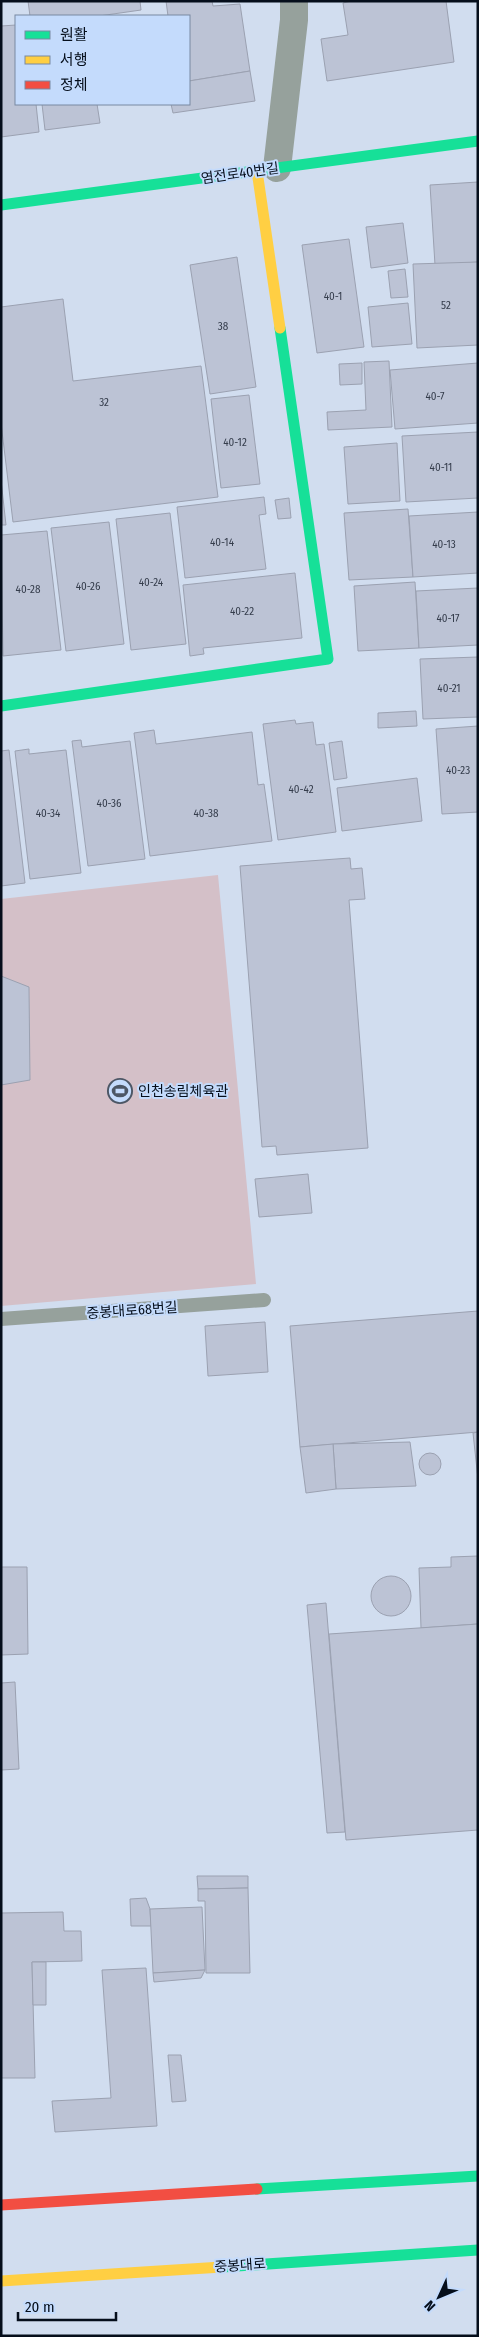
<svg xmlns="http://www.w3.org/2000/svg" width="479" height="2337" viewBox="0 0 479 2337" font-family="'Fira Sans Condensed','Noto Sans KR',sans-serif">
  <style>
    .green { fill: #d4c0c8 }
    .building { fill: #bcc3d5; stroke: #9ba1b1 }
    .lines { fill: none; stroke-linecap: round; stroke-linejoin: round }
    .lane { stroke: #96a19c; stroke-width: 14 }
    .street { stroke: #96a19c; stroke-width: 28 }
    .fast { stroke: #16e098; stroke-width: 11 }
    .slow { stroke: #ffcf43; stroke-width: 11 }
    .jam { stroke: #f24e42; stroke-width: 11 }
    .labels { text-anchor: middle; stroke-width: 4; stroke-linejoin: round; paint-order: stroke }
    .number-label { font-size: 11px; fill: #353d4c }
    .street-label { font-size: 14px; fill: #050e1b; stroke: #c4dbfc }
    .poi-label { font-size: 14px; fill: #050e1b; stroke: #c4dbfc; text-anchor: start }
  </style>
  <rect width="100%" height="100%" fill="#d1ddef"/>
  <path class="green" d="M218,875L256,1284L1,1306V899Z"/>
  <g class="building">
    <path d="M28,1H140L141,10L99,16H30Z"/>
    <path d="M166,1H212L213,6L240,4L250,71L189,81V16H168Z"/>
    <path d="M351,1H446L454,62L327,81L321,39L348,35L343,3Z"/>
    <path d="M16,25V104H36L39,132L1,137V26Z"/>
    <path d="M250,71L255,101L173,113L171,104H189V81Z"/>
    <path d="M42,104H97L100,123L45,130Z"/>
    <path d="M478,182V262L435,265L430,185Z"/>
    <path d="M403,223L408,263L371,268L366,227Z"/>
    <path d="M349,239L364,347L317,353L302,245Z"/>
    <path d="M237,257L256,387L210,394L190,265Z"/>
    <path d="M478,262V345L417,348L413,264Z"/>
    <path d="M405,269L408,297L391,298L388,271Z"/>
    <path d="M63,299L73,381L201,366L218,497L13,522L1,423V307Z"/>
    <path d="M408,303L412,344L372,347L368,307Z"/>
    <path d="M389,361L392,427L328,430L327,412L366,410L364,362Z"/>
    <path d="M362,363V384L340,385L339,364Z"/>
    <path d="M478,363V423L395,429L390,370Z"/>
    <path d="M249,395L260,484L221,488L211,399Z"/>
    <path d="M478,432V498L406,502L402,436Z"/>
    <path d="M397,443L400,501L348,504L344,447Z"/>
    <path d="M1,480L6,525H1Z"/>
    <path d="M264,497L266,514L259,515L266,569L185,578L177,507Z"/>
    <path d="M289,498L291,518L278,519L275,500Z"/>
    <path d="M408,509L413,577L349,580L344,513Z"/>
    <path d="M478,512V573L413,577L409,516Z"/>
    <path d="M170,513L186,644L131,650L116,519Z"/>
    <path d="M109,522L124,644L66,651L51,528Z"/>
    <path d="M47,531L61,650L3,656L1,535Z"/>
    <path d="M295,573L302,638L203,648L204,654L190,656L183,585Z"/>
    <path d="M415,582L419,648L358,651L354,586Z"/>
    <path d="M478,588V645L419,648L416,591Z"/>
    <path d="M478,657V717L423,719L420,659Z"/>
    <path d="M416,711L417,726L378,728V713Z"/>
    <path d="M295,720L296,724L313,722L316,745L324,744L336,832L278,840L263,724Z"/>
    <path d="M478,726V812L442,814L436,729Z"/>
    <path d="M154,730L156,744L252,732L258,785L264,784L272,841L150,856L134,733Z"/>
    <path d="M81,740L82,747L130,741L145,859L88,866L72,741Z"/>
    <path d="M342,741L347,778L334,780L329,743Z"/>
    <path d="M29,749V754L66,750L81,873L30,879L15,751Z"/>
    <path d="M9,750L25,883L1,886V751Z"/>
    <path d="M417,778L422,821L342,831L337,788Z"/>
    <path d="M350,858L351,869L362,868L365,899L349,900L368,1148L277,1155L276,1146L262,1147L240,866Z"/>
    <path d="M1,976L29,987L30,1080L1,1085Z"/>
    <path d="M308,1174L312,1213L259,1217L255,1179Z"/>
    <path d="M478,1311V1432L300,1447L290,1326Z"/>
    <path d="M265,1322L268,1372L208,1376L205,1326Z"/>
    <path d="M478,1432V1479L473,1433Z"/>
    <path d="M410,1442L416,1486L336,1489L333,1444Z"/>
    <path d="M333,1444L336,1489L306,1493L300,1447Z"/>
    <circle cx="430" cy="1464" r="11"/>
    <path d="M478,1556V1624L421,1628L419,1568L451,1567V1557Z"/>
    <path d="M1,1567H27L28,1654L1,1655Z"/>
    <circle cx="391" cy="1596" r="20"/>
    <path d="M326,1603L345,1832L327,1833L307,1605Z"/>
    <path d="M478,1624V1830L346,1840L329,1634Z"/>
    <path d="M15,1682L19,1769L1,1770V1683Z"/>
    <path d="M197,1876H248V1888L198,1889Z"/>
    <path d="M248,1888L250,1973H206L205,1901H198V1889Z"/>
    <path d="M146,1898L150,1909L151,1926H131L130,1899Z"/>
    <path d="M202,1907L205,1970L153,1973L150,1909Z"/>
    <path d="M63,1912L64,1931H81L82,1961L32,1962L35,2078H1V1913Z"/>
    <path d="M32,1962H46V2005H33Z"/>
    <path d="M146,1968L157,2126L55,2132L52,2101L111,2098L102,1970Z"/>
    <path d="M205,1970L201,1978L154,1982L153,1973Z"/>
    <path d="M168,2055H181L186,2101L172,2102Z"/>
  </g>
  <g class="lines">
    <path class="lane" d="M1,1319L264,1300"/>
    <path class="street" d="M277,168L294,20V1"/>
    <g class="fast">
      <path d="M1,205L478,141"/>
      <path d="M1,706L328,659L280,328"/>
      <path d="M257,2189L478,2176"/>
      <path d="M222,2267L478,2250"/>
    </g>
    <g class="slow">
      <path d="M257,171L280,328"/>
      <path d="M1,2281L222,2267"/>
    </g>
    <path class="jam" d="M1,2205L257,2189"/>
  </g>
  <defs>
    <symbol id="stadium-ring" viewBox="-11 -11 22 22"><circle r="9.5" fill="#c4dbfc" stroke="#4c5665" stroke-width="1.5"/><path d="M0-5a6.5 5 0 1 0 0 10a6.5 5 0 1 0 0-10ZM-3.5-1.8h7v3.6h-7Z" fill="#4c5665"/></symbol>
  </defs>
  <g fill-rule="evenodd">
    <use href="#stadium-ring" x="106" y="1077" width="28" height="28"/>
  </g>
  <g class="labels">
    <g class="number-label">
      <text x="333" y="300">40-1</text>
      <text x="446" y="309">52</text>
      <text x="223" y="330">38</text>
      <text x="435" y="400">40-7</text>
      <text x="104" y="406">32</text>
      <text x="235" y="446">40-12</text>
      <text x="441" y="471">40-11</text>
      <text x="222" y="546">40-14</text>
      <text x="444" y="548">40-13</text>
      <text x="151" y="586">40-24</text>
      <text x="88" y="590">40-26</text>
      <text x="28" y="593">40-28</text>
      <text x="242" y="615">40-22</text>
      <text x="448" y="622">40-17</text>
      <text x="449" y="692">40-21</text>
      <text x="458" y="774">40-23</text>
      <text x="301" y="793">40-42</text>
      <text x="109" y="807">40-36</text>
      <text x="48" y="817">40-34</text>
      <text x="206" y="817">40-38</text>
    </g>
    <g class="street-label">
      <text transform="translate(240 173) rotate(-8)" y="5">염전로40번길</text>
      <text transform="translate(132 1310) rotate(-4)" y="5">중봉대로68번길</text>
      <text transform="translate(240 2265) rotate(-4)" y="5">중봉대로</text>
    </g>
    <g class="poi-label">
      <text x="138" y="1096">인천송림체육관</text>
    </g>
  </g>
  <rect width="479" height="2337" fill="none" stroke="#050e1b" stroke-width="5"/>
  <rect x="15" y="15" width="175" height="90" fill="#c4dbfc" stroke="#7889a2"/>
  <rect x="25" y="31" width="25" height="8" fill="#16e098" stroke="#7889a2"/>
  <text x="60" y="40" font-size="15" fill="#050e1b">원활</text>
  <rect x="25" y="56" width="25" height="8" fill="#ffcf43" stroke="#7889a2"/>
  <text x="60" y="65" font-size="15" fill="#050e1b">서행</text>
  <rect x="25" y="81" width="25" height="8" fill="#f24e42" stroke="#7889a2"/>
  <text x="60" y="90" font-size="15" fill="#050e1b">정체</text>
  <g transform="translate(439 2297) rotate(226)" stroke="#c4dbfc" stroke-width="4" paint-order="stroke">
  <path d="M0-4L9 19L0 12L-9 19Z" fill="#050e1b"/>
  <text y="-8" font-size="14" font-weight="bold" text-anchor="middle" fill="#050e1b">N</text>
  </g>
  <path d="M18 2312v8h98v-8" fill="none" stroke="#050e1b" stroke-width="2.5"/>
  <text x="25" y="2312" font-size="15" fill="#050e1b" stroke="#c4dbfc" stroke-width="4" paint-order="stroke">20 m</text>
</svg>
